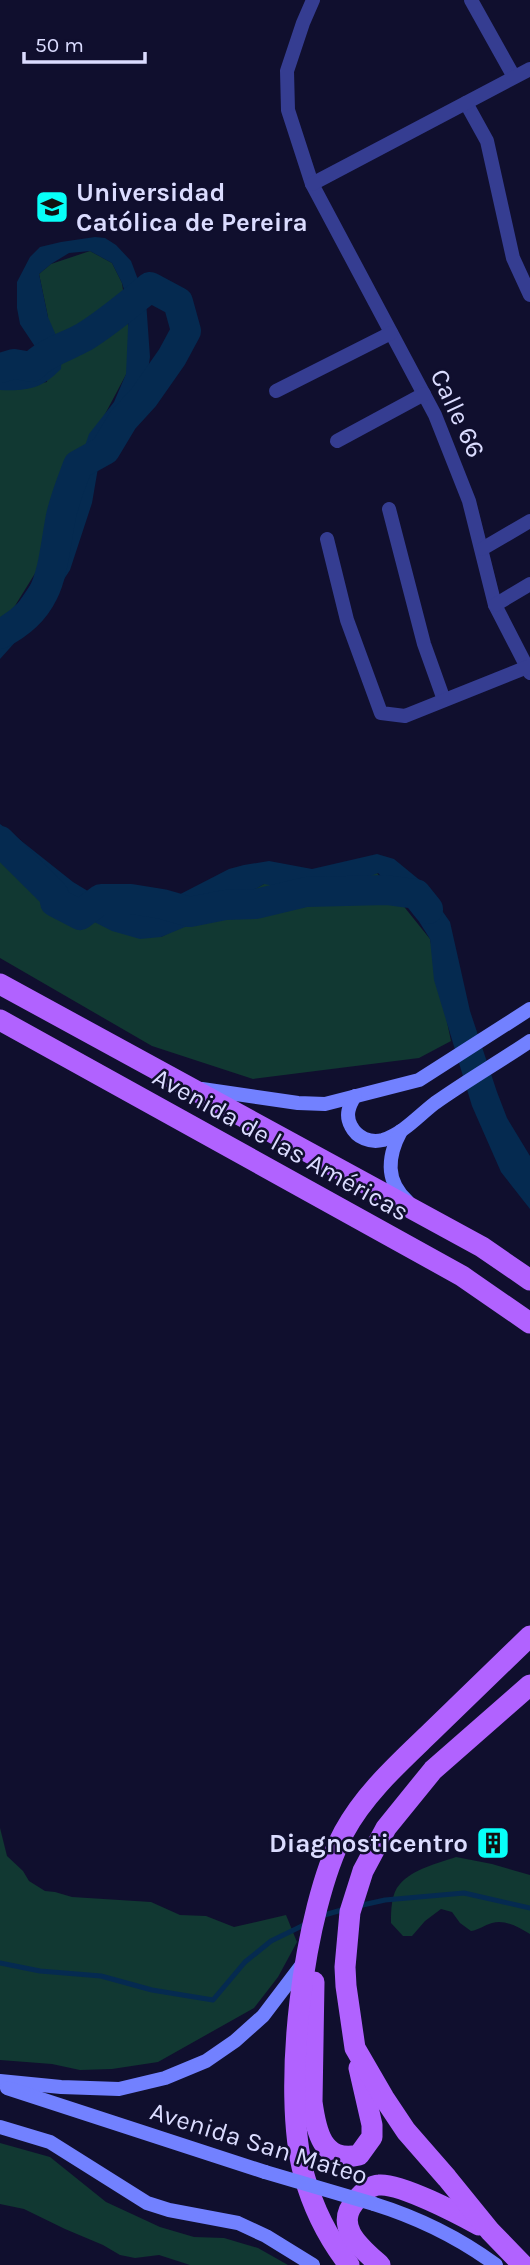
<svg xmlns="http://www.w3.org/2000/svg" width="530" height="2265" viewBox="0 0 530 2265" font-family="Karla,sans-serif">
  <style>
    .green { fill: #113832 }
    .water { fill: #052a50 }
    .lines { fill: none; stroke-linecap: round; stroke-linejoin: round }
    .stream { stroke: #052a50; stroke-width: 5 }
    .river { stroke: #052a50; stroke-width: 30 }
    .street { stroke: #353d91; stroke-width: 14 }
    .secondary { stroke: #7281ff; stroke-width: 14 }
    .primary { stroke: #b162ff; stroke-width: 21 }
    .secondary-bridge { stroke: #7281ff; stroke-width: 14 }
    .labels { text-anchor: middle; stroke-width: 5; stroke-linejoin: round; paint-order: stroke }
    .poi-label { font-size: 26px; font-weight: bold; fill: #dbdcff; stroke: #100f2e; text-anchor: start }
    .street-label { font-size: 26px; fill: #dbdcff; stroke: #100f2e }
  </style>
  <rect width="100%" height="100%" fill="#100f2e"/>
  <g class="green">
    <path d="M90,251L112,263L122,283L128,325L139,350L78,465L60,533L0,630V390L47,382L48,317L39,274L51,264Z"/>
    <path d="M0,857L161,937L264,884L377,873L430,939L451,1041L419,1058L253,1079L152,1046L0,958Z"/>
    <path d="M0,1828L7,1856L23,1871L29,1881L45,1891L55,1892L72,1897L151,1902L180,1915L206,1916L234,1927L286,1915L297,1942L278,1977L254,2008L158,2062L112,2069L80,2070L52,2064L0,2060Z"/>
    <path d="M456,1857L492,1864L530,1875V1934C519,1928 506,1919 492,1923C484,1925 479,1930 471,1931L460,1923L452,1912L441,1909L425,1921L412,1936H403L391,1923C391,1911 391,1893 400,1884C413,1869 438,1863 456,1857Z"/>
    <path d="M0,2143L50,2157L106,2202L160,2227L194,2237L224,2238L258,2248L288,2265H190L159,2255L135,2258L120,2255L103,2245L65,2229L24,2209L0,2204Z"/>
  </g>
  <g class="water">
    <path d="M95,237L105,238L116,245L131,261L146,301L150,357L144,397L105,450L98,468L92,503L70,570L43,611L0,659V630L56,547L71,487L89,434L114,402L126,374L129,305L122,283L112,263L90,251L69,253L51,264L39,274L48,317L62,349L61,369C41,389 28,391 0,390V372C20,371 28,372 42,357L20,324L17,308V282L30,257L40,247L61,242Z"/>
    <path d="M0,824L73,882L101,899L136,908L161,904L229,869L244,865L269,861L312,869L377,854L394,859L422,882L450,922L470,1011L497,1092L507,1118L530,1156V1209L501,1172L472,1106L434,980L430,939L408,904L378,873L335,890L306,892L264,884L197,922L161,937L140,939L112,931L55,902L0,861Z"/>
  </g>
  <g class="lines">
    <g class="stream">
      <path d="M358,1906L385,1900L464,1893L530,1908"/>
      <path d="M321,1916L345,1909"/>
      <path d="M0,1963L40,1971L101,1976L152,1990L213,2000L245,1962L271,1941L306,1924"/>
    </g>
    <g class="river">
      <path d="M0,368L14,364L32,367C46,352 66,347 84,337C107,323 129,304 150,287L178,302L186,331L172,357L144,397L123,420L105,450L78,465C72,481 65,498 61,516C51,567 54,607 0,634"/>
      <path d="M0,841L54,895L55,902L80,915L101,899H131L162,904L190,912L225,905L256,904L306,892L386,890L416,894L428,909"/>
    </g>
    <g class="street">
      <path d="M313,0L303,23L287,71L288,110L312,184L435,415L469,501L495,605L530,673"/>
      <path d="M471,0L514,77"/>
      <path d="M466,103L487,141L513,258L530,295"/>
      <path d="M312,184L530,69"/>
      <path d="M276,391L391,333"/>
      <path d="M337,441L424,394"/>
      <path d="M389,509L424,644L444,700"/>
      <path d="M327,539L347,620L381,713L405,716L530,666"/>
      <path d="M482,549L530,521"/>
      <path d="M495,605L530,584"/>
    </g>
    <g class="secondary">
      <path d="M202,1089L298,1103L325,1104L419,1080L530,1009"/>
      <path d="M355,1096C349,1106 345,1115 351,1126C357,1138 370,1143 383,1140C404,1133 418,1116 435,1103C466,1081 499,1062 530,1041"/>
      <path d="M401,1131C387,1157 385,1181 408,1202"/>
      <path d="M0,2081L61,2087L119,2089L165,2078L206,2061L235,2041L263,2016L304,1962"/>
      <path d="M7,2088L265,2172"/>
      <path d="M0,2127L50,2142L147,2203L169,2210L238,2223L266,2236L313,2265"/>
      <path d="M374,2204C419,2218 458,2237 496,2265"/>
    </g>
    <g class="primary">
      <path d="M0,984L482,1247L530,1280"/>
      <path d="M0,1020L462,1276L530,1323"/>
      <path d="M314,1982L312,2102C316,2131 322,2163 359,2155L372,2137V2125L359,2068"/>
      <path d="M349,2265C328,2238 313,2208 304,2175C281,2091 303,1910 344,1832C365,1793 400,1762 431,1732C464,1700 497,1668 530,1636"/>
      <path d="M380,2265C361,2248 332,2226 357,2199C362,2193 371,2185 379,2185C400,2183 459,2214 479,2225"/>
      <path d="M523,2265L490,2231L447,2178L406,2131L384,2098L355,2048L346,1986L345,1967L350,1912L363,1871L386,1828L433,1770L530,1685"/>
    </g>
    <path class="secondary-bridge" d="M265,2172L374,2204"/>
  </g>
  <defs>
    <symbol id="university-square" viewBox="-11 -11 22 22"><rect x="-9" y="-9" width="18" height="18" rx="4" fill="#07fff8" stroke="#100f2e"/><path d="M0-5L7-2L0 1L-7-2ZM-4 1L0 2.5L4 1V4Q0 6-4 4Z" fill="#111"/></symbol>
    <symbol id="building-square" viewBox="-11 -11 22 22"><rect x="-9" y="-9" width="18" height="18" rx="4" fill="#07fff8" stroke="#100f2e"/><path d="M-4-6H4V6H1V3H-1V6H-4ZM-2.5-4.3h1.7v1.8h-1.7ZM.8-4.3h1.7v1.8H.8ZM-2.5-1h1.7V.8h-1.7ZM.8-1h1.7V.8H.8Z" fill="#111"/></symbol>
  </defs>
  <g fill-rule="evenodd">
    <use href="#university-square" x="33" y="188" width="38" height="38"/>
    <use href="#building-square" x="474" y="1824" width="38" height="38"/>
  </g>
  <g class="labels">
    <g class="poi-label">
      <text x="76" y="201">Universidad<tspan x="76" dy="30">Católica de Pereira</tspan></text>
      <text x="468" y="1852" text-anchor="end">Diagnosticentro</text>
    </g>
    <g class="street-label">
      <text transform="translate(458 413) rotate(65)" y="9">Calle 66</text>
      <text transform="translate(281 1144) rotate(29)" y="9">Avenida de las Américas</text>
      <text transform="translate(259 2143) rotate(17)" y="9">Avenida San Mateo</text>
    </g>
  </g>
  <path d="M24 52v10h121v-10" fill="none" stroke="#dbdcff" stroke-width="3.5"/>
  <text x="35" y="52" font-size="21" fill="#dbdcff" stroke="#100f2e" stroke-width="5" paint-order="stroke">50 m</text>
</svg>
